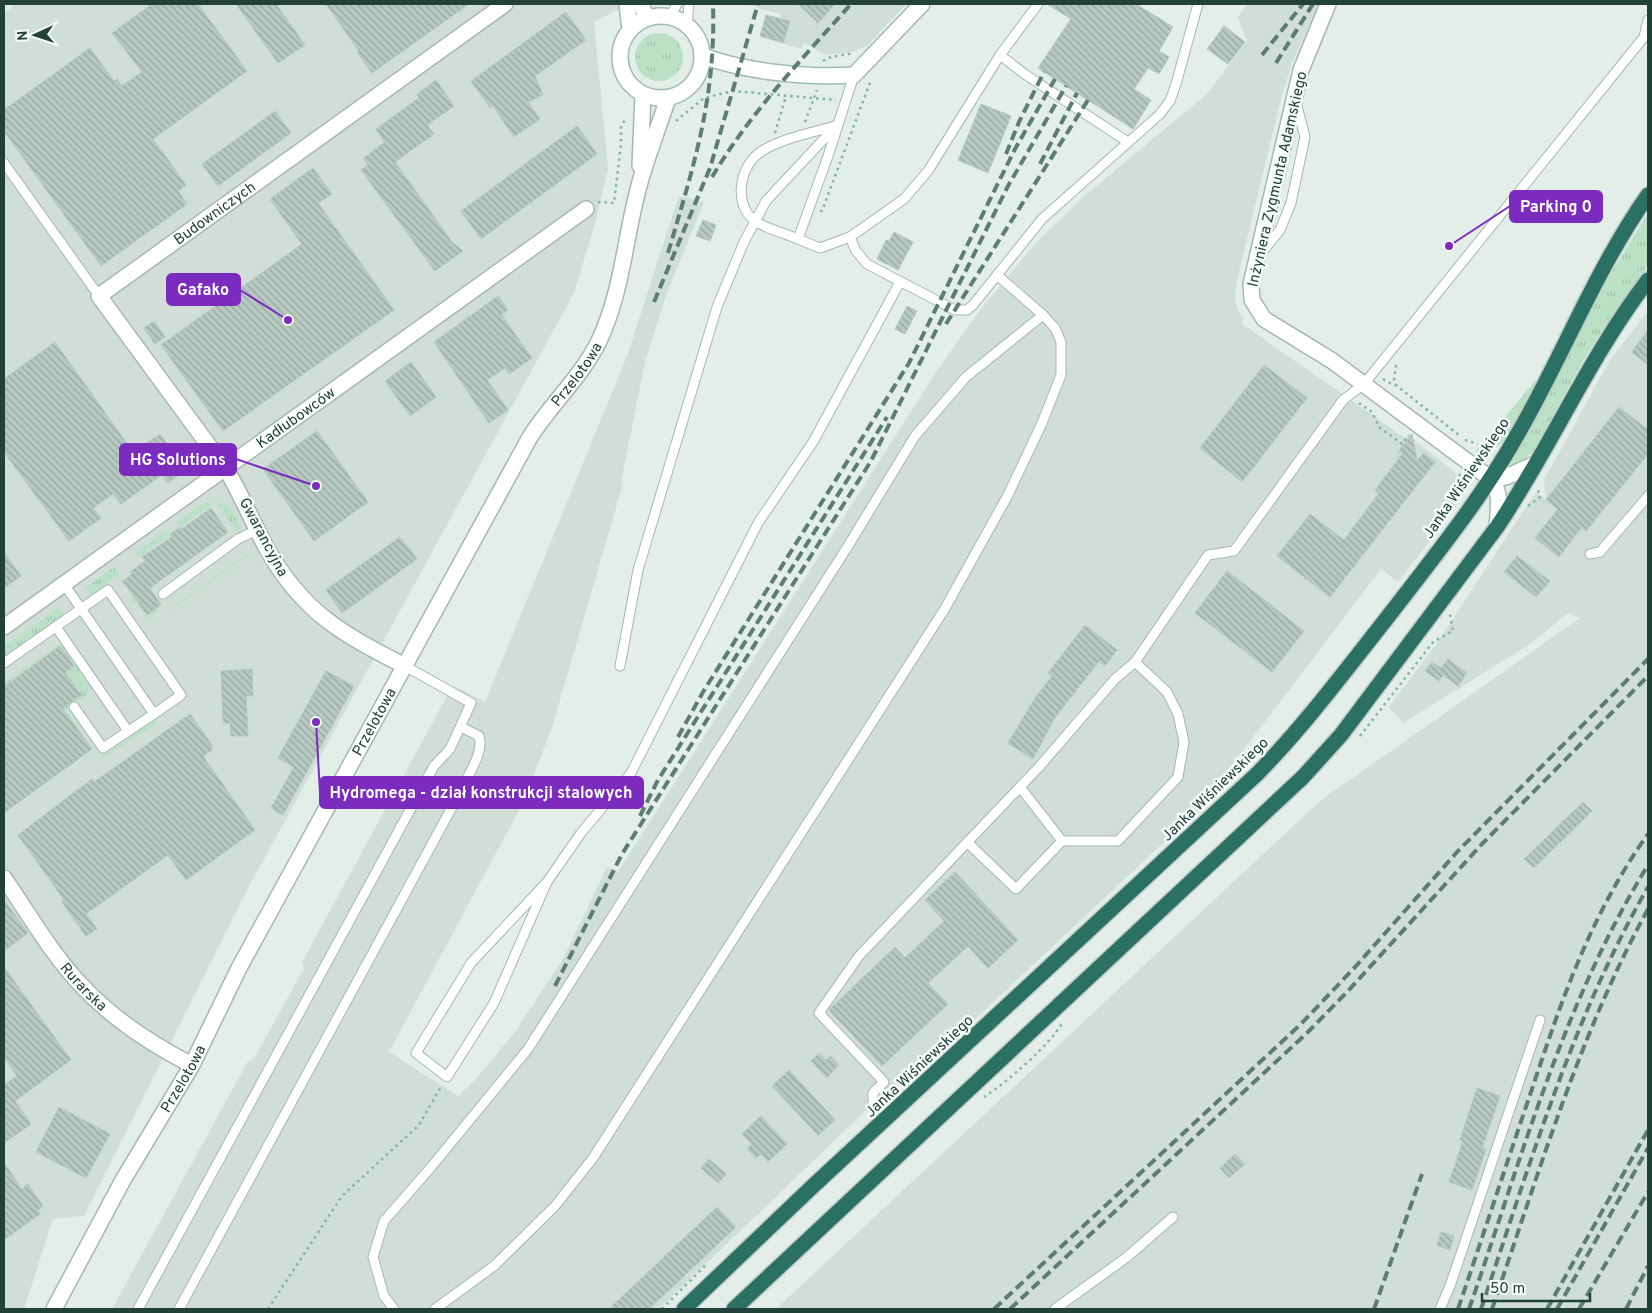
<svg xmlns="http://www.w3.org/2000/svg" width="1652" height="1313" viewBox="0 0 1652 1313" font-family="Overpass,sans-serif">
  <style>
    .built { fill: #d1ded8 }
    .grass { fill: url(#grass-tufts) }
    .green { fill: #bae1c6 }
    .building { fill: url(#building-back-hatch); stroke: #b5c8c1 }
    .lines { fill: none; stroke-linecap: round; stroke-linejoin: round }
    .lane-casing { stroke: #a5b7b1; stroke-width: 11 }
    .street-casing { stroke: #a5b7b1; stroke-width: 18 }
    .secondary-casing { stroke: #a0bbb2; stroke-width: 18 }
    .highway-casing { stroke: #c1cac8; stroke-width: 18 }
    .path { stroke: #81b4a5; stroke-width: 2.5; stroke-dasharray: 2.5 4; stroke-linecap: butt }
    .lane { stroke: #fff; stroke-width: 9 }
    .street { stroke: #fff; stroke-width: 15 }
    .secondary { stroke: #fff; stroke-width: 15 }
    .highway { stroke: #2a7063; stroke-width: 15 }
    .rail { stroke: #5c7d74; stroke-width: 4; stroke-dasharray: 10 5; stroke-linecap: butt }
    .labels { text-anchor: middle; stroke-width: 5; stroke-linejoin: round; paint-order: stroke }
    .street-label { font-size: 15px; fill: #214139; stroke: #f4faf7 }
    .leader { fill: none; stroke: #7b2cbf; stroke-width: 2 }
    .callout-dot { fill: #7b2cbf; stroke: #f4faf7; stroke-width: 2 }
    .callout { fill: #7b2cbf; stroke: #7b2cbf; stroke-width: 2 }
    .callout-label { font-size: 16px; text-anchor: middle; font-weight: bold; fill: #fff }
  </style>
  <defs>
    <pattern id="grass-tufts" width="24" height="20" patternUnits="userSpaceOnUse" patternTransform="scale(1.25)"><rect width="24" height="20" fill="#bae1c6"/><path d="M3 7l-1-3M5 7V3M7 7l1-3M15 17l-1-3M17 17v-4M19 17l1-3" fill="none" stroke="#a0c2ab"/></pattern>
    <pattern id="building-back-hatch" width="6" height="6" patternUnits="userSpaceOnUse" patternTransform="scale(1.25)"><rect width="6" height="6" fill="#b8c9c2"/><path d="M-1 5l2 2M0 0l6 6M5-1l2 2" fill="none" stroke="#95a59f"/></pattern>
  </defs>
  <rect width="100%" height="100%" fill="#e3eee9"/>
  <g class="built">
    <path d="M16,4H629L594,22L608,169L594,227L574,293L246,892L84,1216L53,1219L24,1309H4V13Z"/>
    <path d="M743,4H906L867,46L851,52L826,55L804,43L801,49L760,36L766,15L780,19L781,14Z"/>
    <path d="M1247,4H1319L1292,63L1282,95L1236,285L1235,297L1237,308L1243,318L1242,324L1405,438L1408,435L1455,472L1460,482V494L1456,507L1398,582L1381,569L1197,811L972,1022L932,1050L882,1095L659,1309H112L248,1061L254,1059L304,968L302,962L453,685L485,702L627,356L679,196L704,202L667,293L645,362L621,483L623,484L553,724L525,799L389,1052L458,1096L475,1080L515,1032L562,961L607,867L618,872L936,372L980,310L1034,245L1083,197L1207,94L1247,41L1238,17Z"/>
    <path d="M1648,311V1309H776L1320,801L1580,618L1568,613L1530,644L1403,723L1389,707L1435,646L1536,492L1546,499L1544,480L1610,360Z"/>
  </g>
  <g class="grass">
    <circle cx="659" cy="57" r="24"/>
    <path d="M1648,213V265L1618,307L1584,359L1534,450L1523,461L1513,466L1511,464L1610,275Z"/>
    <path d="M1536,380C1527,402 1507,456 1478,453L1476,451Z"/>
    <path d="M205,502H210L212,505L180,527L176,522Z"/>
    <path d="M220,502L230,507L242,529L238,533L218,505Z"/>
    <path d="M166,530L170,535L138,558L135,553Z"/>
    <path d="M114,567L147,615L156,609L158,611L162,609L161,605L163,608L148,619L136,602L133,603L130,599L133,597L118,576L91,595L87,589L82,590Z"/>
    <path d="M63,604L59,609L64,614L4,657V646Z"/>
    <path d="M61,643L90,688L88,694L66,709L92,749L62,708L81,695L65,672L74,666L60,647L4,687V684Z"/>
    <path d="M153,721L158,723L98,761L100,758Z"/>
  </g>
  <path class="green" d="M247,554L248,555L171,610L170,609Z"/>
  <g class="building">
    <path d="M152,4H198L247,71L153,139L186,185L178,191L187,204L101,266L4,131V110L90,48L114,81L117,79L122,86L142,72L112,33Z"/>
    <path d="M236,4H276L305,45L278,63Z"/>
    <path d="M326,4H469L372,73L357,52L359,51Z"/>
    <path d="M798,4H835L818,23Z"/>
    <path d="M1047,4H1136L1173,27L1159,51L1169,57L1159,74L1148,68L1134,89L1151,100L1133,129L1038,68L1071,19Z"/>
    <path d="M566,12L586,40L535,76L543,95L528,102L540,119L514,137L493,106L490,108L471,81Z"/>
    <path d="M766,15L790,21L783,43L760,36Z"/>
    <path d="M1224,26L1245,42L1228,64L1207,49Z"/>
    <path d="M436,80L454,106L427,125L434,134L395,162L452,242L463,251L435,271L361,170L368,165L363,158L385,142L376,129L419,98L417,94Z"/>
    <path d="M981,104L1011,116L988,173L958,160Z"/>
    <path d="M275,111L291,133L218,186L202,164Z"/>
    <path d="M577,126L597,154L481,239L461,211Z"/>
    <path d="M313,168L332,194L318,203L394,310L223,431L161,345L302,244L270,199Z"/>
    <path d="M703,220L716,225L710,241L696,236Z"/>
    <path d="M894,232L913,242L898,270L877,259L886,240L889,241Z"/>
    <path d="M498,296L508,310L501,314L532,358L509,374L505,368L487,380L508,410L489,423L434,342Z"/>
    <path d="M907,306L917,311L905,334L895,329Z"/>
    <path d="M154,321L165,337L155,344L144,328Z"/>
    <path d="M1648,330V365L1632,352Z"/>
    <path d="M55,342L133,452L160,434L186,470L168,483L162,475L121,504L113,494L93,508L101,518L69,541L4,452V379Z"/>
    <path d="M411,362L436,397L410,416L385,381Z"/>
    <path d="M1264,365L1307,398L1242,482L1200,448Z"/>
    <path d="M1619,407L1648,430V454L1586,531L1581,528L1559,557L1535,538L1558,509L1546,500Z"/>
    <path d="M317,431L368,502L314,541L263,469Z"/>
    <path d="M1412,434L1417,460L1424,453L1435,462L1330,597L1277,556L1310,514L1344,540L1379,493L1375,490L1403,453L1398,452Z"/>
    <path d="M211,508L228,532L150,588L161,605L147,615L123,581L132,574L130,572L145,561L142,557L172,537L170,534L180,527L182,529Z"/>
    <path d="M400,537L417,559L342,613L326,590Z"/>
    <path d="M4,552L21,576L4,588Z"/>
    <path d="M1517,556L1550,581L1536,597L1504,572Z"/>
    <path d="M1227,571L1304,631L1272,672L1195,613Z"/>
    <path d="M1085,625L1117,650L1105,666L1099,661L1054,719L1033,759L1008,743L1035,698L1052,676L1048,673Z"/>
    <path d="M60,646L74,666L65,672L81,695L62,708L92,749L4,813V687Z"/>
    <path d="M1448,659L1467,673L1458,686L1443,675L1439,681L1425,671L1432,662L1441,668Z"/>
    <path d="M252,669L253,696H246L248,736H231L230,723H223L221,671Z"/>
    <path d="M326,671L354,686L283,815L271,808L294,767L278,758Z"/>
    <path d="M190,714L212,745V750L203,756L255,830L186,880L168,855L86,914L97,929L86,936L62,902L64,900L18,835L92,779L94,782Z"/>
    <path d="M1583,802L1592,811L1534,868L1524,859Z"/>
    <path d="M955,872L1018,940L988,968L968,946L928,983L948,1004L882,1066L829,1010L895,947L905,958L944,921L925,900Z"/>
    <path d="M4,900L28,933L4,951Z"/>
    <path d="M4,967L71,1060L15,1101L31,1124L4,1143V1085L17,1076L4,1057Z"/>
    <path d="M819,1053L826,1060L831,1056L839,1065L827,1078L811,1061Z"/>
    <path d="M789,1070L835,1120L818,1135L772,1086Z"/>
    <path d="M1477,1088L1500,1096L1482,1148L1486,1149L1472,1190L1449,1182L1463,1141L1460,1140Z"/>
    <path d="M59,1107L110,1134L86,1178L36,1152Z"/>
    <path d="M761,1116L787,1144L768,1162L761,1154L756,1158L747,1149L752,1144L742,1134Z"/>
    <path d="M1235,1154L1245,1164L1229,1178L1220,1168Z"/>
    <path d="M709,1159L726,1174L718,1183L701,1168Z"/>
    <path d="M4,1163L22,1189L28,1184L43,1206L38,1210L40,1214L4,1240Z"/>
    <path d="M717,1207L736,1227L649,1309H609Z"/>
    <path d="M1441,1232L1454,1236L1450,1250L1437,1245Z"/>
  </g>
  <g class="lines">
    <defs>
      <g id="lane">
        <path d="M1038,4L1000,55L928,171L904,199L850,237L856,251L867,264L955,310H967L973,305L1042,219L1159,115L1170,101L1176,84L1198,4"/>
        <path d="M670,17L677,4"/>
        <path d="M687,25L689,4"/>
        <path d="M1000,55L1026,75L1128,142"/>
        <path d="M835,126C811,133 783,138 762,151C740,164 732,204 755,221C766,229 785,233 798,239L828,156L854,75"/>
        <path d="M4,163L99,296"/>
        <path d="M798,239L820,248L850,237"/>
        <path d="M1260,255L1280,230L1291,203L1305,137L1296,102"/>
        <path d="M1590,554L1600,552L1648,496"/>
        <path d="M64,584L154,714L103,748L74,707"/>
        <path d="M163,594L238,539L257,530"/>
        <path d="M56,627L128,731"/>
        <path d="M4,663L108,590L181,695L154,714"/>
        <path d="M620,666L638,570L717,307L744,242L766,201L837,125"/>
        <path d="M1020,787L1062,841"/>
        <path d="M967,842L1016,889L1062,841H1118L1178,777L1184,742L1178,714L1167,692L1135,662"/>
        <path d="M547,882L471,963L416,1053L447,1077L494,1003L547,882L581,833L631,773L758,523L813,442L900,282"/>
        <path d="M873,1101V1093L884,1082L819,1013L859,956L1039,767L1115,679L1135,662L1208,555L1234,551L1343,400L1364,384L1644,37L1648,20"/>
        <path d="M138,1309L434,766L450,749L471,703L405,666"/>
        <path d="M179,1309L463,787C469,773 484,752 479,736L461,727"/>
        <path d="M394,1309L384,1296L373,1257L384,1221L432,1166L528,1049L848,546L915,436L966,377L1043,315L997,275"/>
        <path d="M435,1309L494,1266L555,1206L593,1158L944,610L1008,495L1042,423L1061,375V342L1055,328L1043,315"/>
        <path d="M1055,1309L1127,1257L1173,1217"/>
        <path d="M1440,1309L1450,1286L1540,1020"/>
      </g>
      <g id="street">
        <path d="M627,4L630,29"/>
        <path d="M641,4L647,18"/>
        <path d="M1328,4L1301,70L1251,284L1252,300L1264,319L1331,360L1491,479C1502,491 1498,511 1497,527"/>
        <path d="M640,166L643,95"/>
        <path d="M1491,479L1506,477L1535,464"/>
        <path id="s1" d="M4,627L586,209"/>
        <path id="s2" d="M405,666C342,634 302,612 266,547C252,521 241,494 226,469L99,296L505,4"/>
        <path id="s3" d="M4,878C29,914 52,955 83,987C113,1019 153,1045 192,1065"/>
        <path id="s4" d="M54,1309L123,1180L192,1065L239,968L530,437C551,404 582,376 599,341C623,290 625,235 640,182C648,154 659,126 668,98"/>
      </g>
      <g id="secondary">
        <circle cx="661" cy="57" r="41"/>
        <path d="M703,56C746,72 808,78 854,75L922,4"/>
      </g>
      <g id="highway">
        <path d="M684,1309L812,1187L1257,774C1305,725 1345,671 1387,618C1434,557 1483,497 1520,430C1564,353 1596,269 1648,195"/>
        <path d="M734,1309L1303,777L1341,735L1497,527C1551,447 1589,357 1648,280"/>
      </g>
    </defs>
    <use href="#lane" class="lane-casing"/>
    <use href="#street" class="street-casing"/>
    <use href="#secondary" class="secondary-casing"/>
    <use href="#highway" class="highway-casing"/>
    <g class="path">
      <path d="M823,61L831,57L854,53"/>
      <path d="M676,121L704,98L733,91L836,100"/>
      <path d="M805,122L817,90"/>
      <path d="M775,133L786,96"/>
      <path d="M598,202L614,203L621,144V125L627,118"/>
      <path d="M820,211H822L871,80"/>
      <path d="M1396,365L1394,380L1397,386L1459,435"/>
      <path d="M1383,379L1395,386"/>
      <path d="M1359,403L1372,412L1379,427L1402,444L1409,435"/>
      <path d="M1465,440L1478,444"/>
      <path d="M1459,474L1466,489"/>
      <path d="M1528,506L1540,497L1538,490"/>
      <path d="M1360,736L1434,641L1453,631L1450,614"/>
      <path d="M984,1097C1007,1082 1049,1046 1063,1022"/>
      <path d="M268,1309L342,1196L419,1125L442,1085"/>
      <path d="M662,1309L705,1266"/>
    </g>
    <use href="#lane" class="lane"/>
    <use href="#street" class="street"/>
    <use href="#secondary" class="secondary"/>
    <use href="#highway" class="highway"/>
    <g class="rail">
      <path d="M1262,55L1303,4"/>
      <path d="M1276,63L1313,4"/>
      <path d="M1006,154L1019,122L1044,72"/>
      <path d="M1040,164L1077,93"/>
      <path d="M712,177C750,113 802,59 851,4"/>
      <path d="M668,253C694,165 716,98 713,4"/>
      <path d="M654,302L710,168L758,4"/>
      <path d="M946,324L1088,100"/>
      <path d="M678,737L703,692L909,363L1015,149L1055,79"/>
      <path d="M640,816L658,780L887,417"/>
      <path d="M555,986L622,854L871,461L1008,186L1066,86"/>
      <path d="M994,1309L1301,1024L1356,966L1458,851L1648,659"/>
      <path d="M1010,1309L1308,1032L1348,991L1482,844L1648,676"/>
      <path d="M1374,1309L1422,1174"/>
      <path d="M1458,1309C1482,1239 1505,1168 1529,1098C1561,1002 1589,917 1648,834"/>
      <path d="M1469,1309C1522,1158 1563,1003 1648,865"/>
      <path d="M1481,1309C1530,1165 1572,1019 1648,887"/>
      <path d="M1492,1309C1539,1173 1579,1035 1648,909"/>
      <path d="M1547,1309L1648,1130"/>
      <path d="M1557,1309L1648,1148"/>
      <path d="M1579,1309L1648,1192"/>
      <path d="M1626,1309L1648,1266"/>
    </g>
  </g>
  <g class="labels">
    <g class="street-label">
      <text transform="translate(1277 179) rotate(-77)" y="5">Inżyniera Zygmunta Adamskiego</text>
      <text dy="5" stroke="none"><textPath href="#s2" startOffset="631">Budowniczych</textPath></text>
      <text dy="5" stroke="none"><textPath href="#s4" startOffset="1072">Przelotowa</textPath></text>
      <text dy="5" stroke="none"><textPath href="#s1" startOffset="359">Kadłubowców</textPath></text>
      <text transform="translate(1466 478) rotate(-56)" y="5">Janka Wiśniewskiego</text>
      <text transform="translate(264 537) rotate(62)" y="5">Gwarancyjna</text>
      <text dy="5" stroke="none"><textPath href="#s4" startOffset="669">Przelotowa</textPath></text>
      <text transform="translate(1215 789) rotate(-44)" y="5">Janka Wiśniewskiego</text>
      <text dy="5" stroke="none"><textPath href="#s3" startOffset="135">Rurarska</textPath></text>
      <text transform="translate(919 1066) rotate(-43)" y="5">Janka Wiśniewskiego</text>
      <text dy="5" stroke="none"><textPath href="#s4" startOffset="264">Przelotowa</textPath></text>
    </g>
  </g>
  <path class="leader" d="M1449 246L1510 206M288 320L240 290M316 486L236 459M316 722L320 793"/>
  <g class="callout-dot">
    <circle cx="1449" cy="246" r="5"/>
    <circle cx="288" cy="320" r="5"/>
    <circle cx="316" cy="486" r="5"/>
    <circle cx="316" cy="722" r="5"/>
  </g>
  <g class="callout">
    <rect x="1510" y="191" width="92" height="31" rx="5"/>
    <rect x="167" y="274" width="73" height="31" rx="5"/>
    <rect x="120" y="444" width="116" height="31" rx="5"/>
    <rect x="320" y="777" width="323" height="31" rx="5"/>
  </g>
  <g class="callout-label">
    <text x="1556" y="212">Parking 0</text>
    <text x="203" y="295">Gafako</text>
    <text x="178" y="465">HG Solutions</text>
    <text x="481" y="798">Hydromega - dział konstrukcji stalowych</text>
  </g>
  <rect width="1652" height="1313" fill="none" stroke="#214139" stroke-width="10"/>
  <g transform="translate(35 35) rotate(267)" stroke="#f4faf7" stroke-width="4" paint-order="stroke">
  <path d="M0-4L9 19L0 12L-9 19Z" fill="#214139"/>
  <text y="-8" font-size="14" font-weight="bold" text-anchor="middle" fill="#214139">N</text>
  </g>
  <path d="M1482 1293v8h108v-8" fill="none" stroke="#214139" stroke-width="2.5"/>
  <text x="1490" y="1293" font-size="15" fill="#214139" stroke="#f4faf7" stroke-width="4" paint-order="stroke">50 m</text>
</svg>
